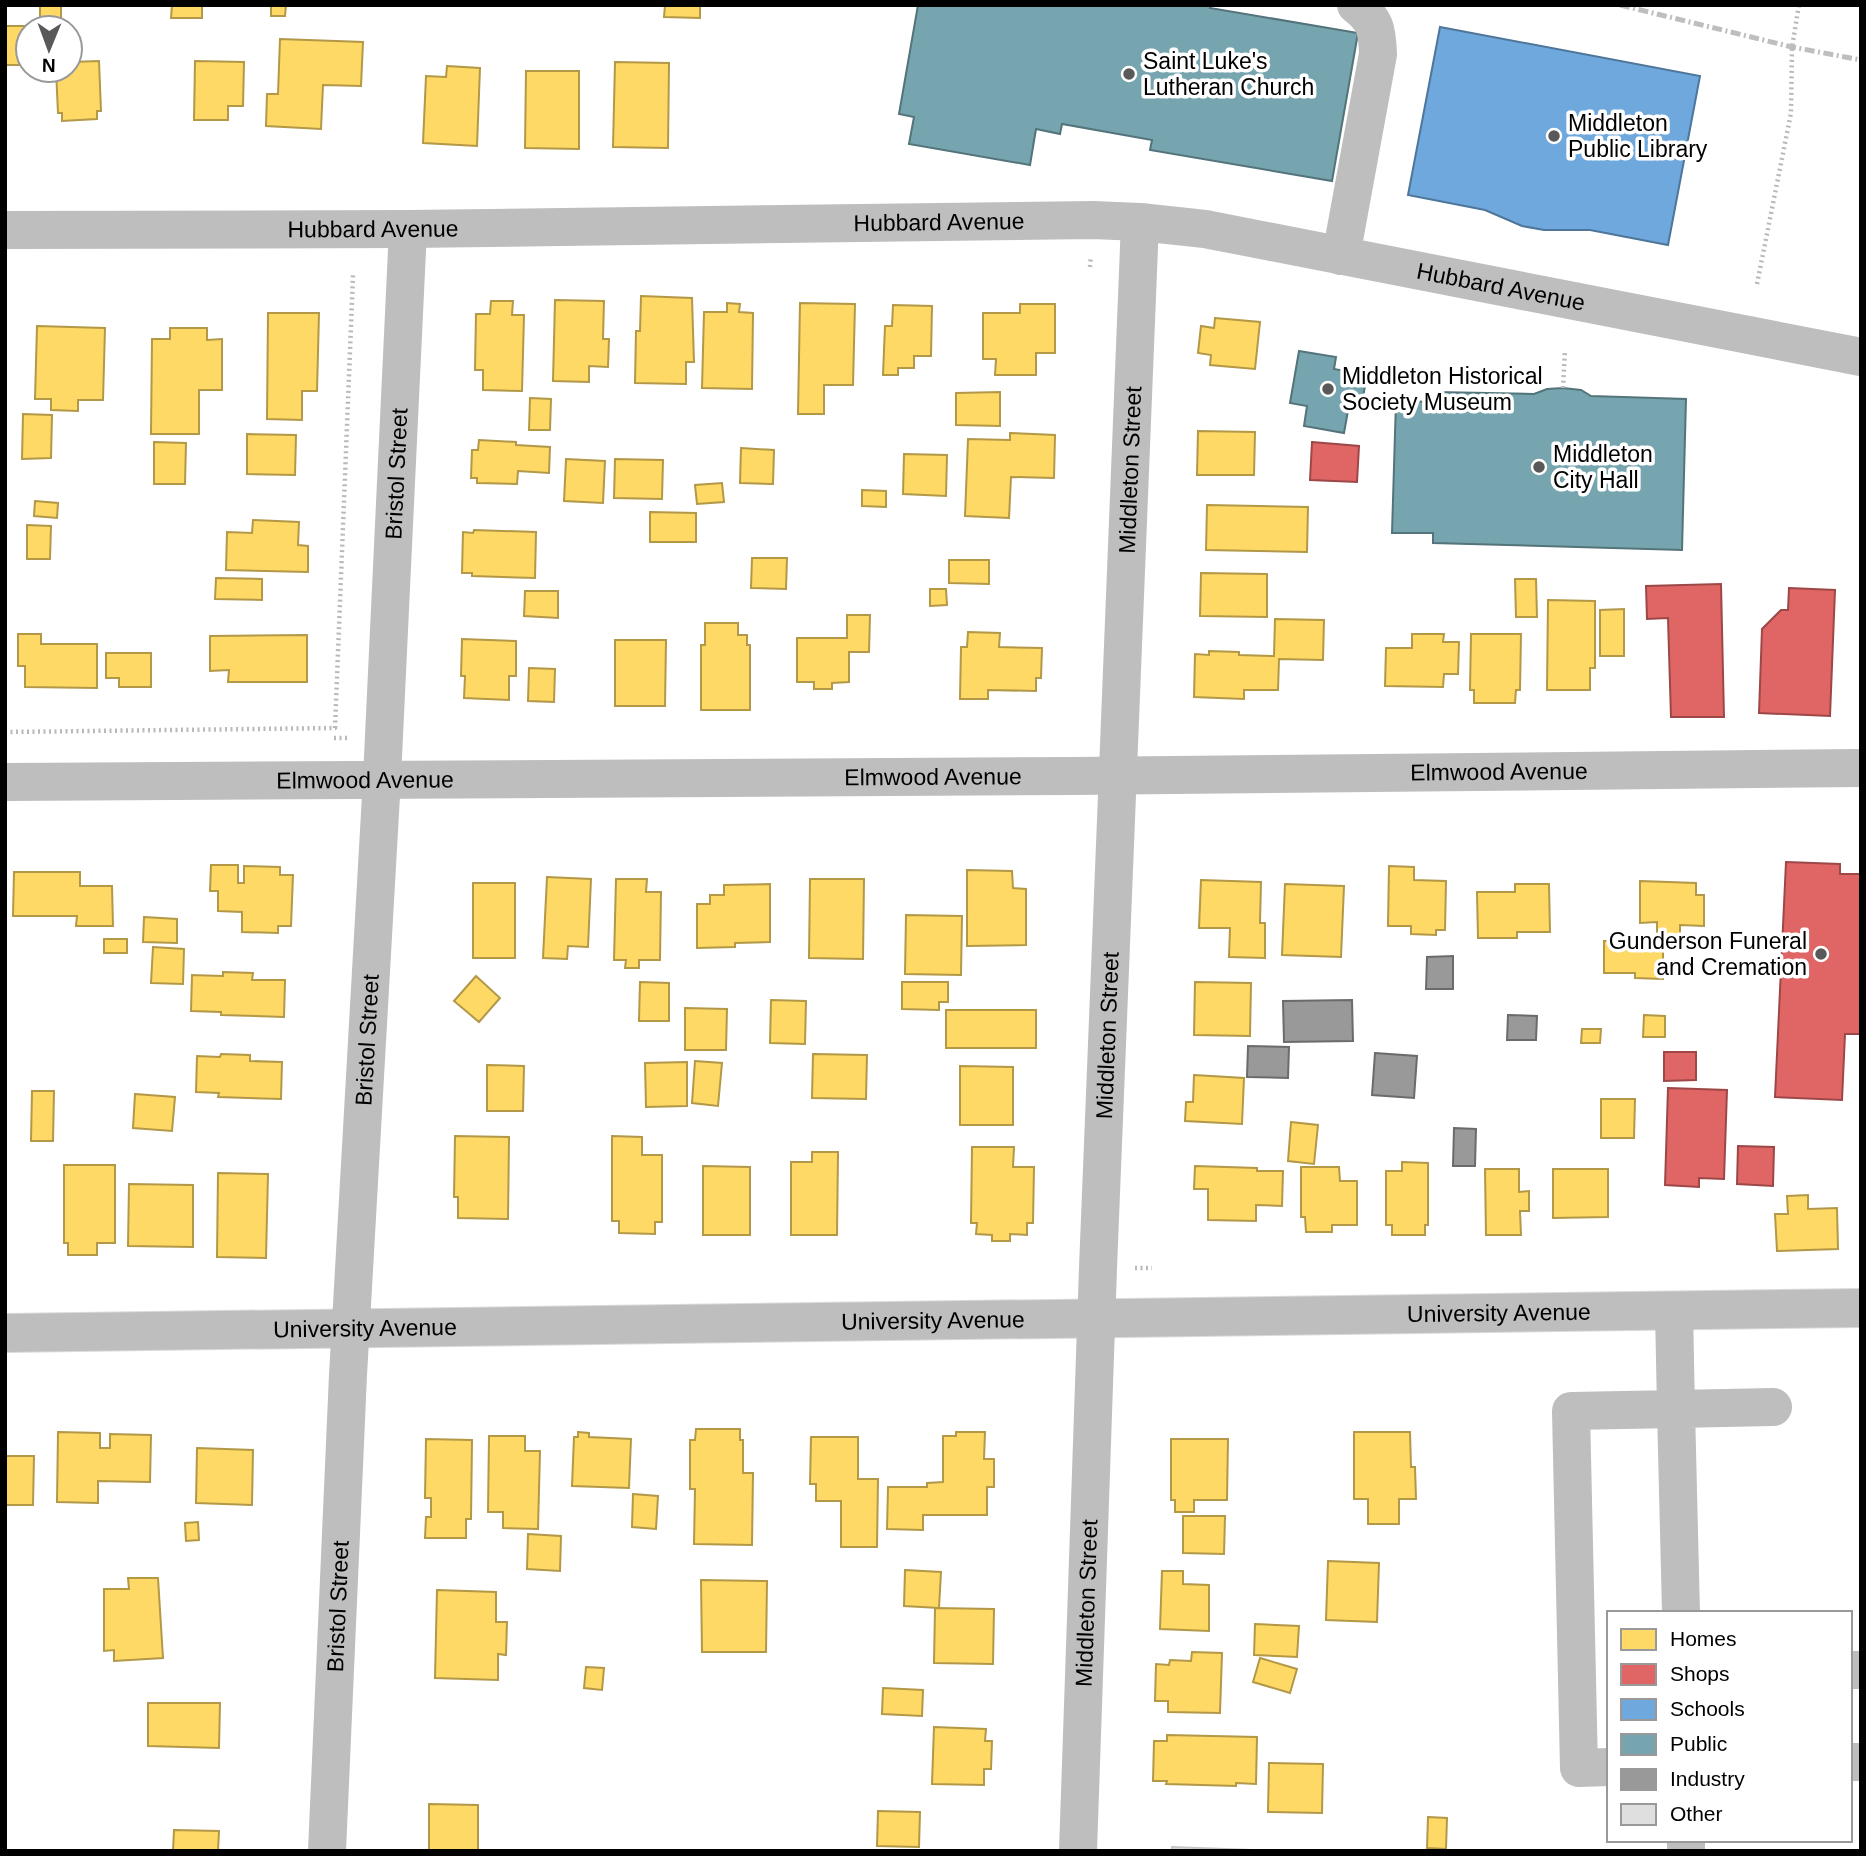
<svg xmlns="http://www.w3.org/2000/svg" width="1866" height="1856" viewBox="0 0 1866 1856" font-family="Arial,sans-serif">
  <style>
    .homes { fill: #ffd966; stroke: #b29847; stroke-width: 2 }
    .shops { fill: #e06666; stroke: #9d4747; stroke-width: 2 }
    .schools { fill: #6fa8dc; stroke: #4e769a; stroke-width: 2 }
    .public { fill: #76a5af; stroke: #53747a; stroke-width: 2 }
    .industry { fill: #999; stroke: #6b6b6b; stroke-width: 2 }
    .building { fill: #dfdfdf; stroke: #c7c7c7; stroke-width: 2 }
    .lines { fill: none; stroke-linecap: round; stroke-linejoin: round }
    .major-casing { stroke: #dbdbdb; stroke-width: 40 }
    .path { stroke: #b9b9b9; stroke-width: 4.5; stroke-dasharray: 2 3.5; stroke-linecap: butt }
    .minor { stroke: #bebebe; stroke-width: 38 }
    .major { stroke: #bebebe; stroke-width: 38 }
    .rail { stroke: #bebebe; stroke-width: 5; stroke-dasharray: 10 3.5 2 3.5; stroke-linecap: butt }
    .poi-dot { fill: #595959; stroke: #fff; stroke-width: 2.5 }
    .labels { text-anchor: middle; stroke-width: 7; stroke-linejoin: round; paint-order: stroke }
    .poi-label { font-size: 23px; fill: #000; stroke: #fff; text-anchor: start }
    .street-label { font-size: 23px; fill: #000; stroke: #fff }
  </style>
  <rect width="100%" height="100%" fill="#fff"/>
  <g class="homes">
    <rect x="40" y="5" width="21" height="23"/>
    <path d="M172,5H202V18H171Z"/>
    <path d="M271,5H286L285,16H271Z"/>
    <path d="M665,5H700V18L664,17Z"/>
    <path d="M5,26H33V28H28V65H5Z"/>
    <path d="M280,39L363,42L361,86L323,85L321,129L266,126L267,94H278Z"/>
    <path d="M99,61L101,111H97V119L62,121V113H58L56,70H70V62Z"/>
    <path d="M195,61L244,62L243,106H228V120H194Z"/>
    <path d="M615,62L669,63L668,148L613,147Z"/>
    <path d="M447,66L480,68L477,146L423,143L426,76L446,77Z"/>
    <path d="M526,71H579V149L525,148Z"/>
    <path d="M641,296L692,298L694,362H686V384L635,383L636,331H640Z"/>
    <path d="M555,300L604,301L603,339H609L608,367L589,366V382L553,381Z"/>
    <path d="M491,301H513L512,315H524L522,391L483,390V370H475L476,314H490Z"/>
    <path d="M727,303L740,304L739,312L753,313L752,389L702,388L704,312H727Z"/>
    <path d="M800,303L855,304L853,385H824V414H798Z"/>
    <path d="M1020,304H1055V353H1036V375H995L996,359H983V313H1020Z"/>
    <path d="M893,305L932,306L931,356H914V368H898V375H883L885,326H892Z"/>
    <path d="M268,313H319L317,391H302V420L267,419Z"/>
    <path d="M1215,318L1260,322L1255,369L1210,365L1211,355L1198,353L1201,326L1214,328Z"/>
    <path d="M37,326L105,328L103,400H78V411L51,410V399H35Z"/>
    <path d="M170,328H207V340L222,339V390H199V434H151L152,339H170Z"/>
    <path d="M1000,392V426L956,425V393Z"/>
    <path d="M530,398L551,399L550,430H529Z"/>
    <path d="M23,414L52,415L51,458L22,459Z"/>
    <path d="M1198,431L1255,432L1254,475H1197Z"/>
    <path d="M1010,433L1055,435L1054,478L1011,477L1009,518L965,516L968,439L1010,440Z"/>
    <path d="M247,434L296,435L295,475L247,474Z"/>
    <path d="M479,440L516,442V445L550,447L549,473L518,471L517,484L477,483V478H471L472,450H478Z"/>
    <path d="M154,442L186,443L185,484H154Z"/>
    <path d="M741,448L774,450L773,484L740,483Z"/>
    <path d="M904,454L947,455L946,496L903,494Z"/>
    <path d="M566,459L605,461L603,503L564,501Z"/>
    <path d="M615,459L663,460L662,499L614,498Z"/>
    <path d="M722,483L724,502L697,504L695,485Z"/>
    <path d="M862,490L886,491V507L862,506Z"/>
    <path d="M35,501L58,503L57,518L34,516Z"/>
    <path d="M1207,505L1308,507L1307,552L1206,550Z"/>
    <path d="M650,512L696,513V542H650Z"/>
    <path d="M253,520L299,522L298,545L308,546V572L226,570L227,532L252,533Z"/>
    <path d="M27,525L51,526L50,559H27Z"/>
    <path d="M474,530L536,532L535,578L472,576V573H462L463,532L473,533Z"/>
    <path d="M752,558H787L786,589L751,588Z"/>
    <path d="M949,560H989V584L949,583Z"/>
    <path d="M1201,573L1267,574V617L1200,616Z"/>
    <path d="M216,578L262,579V600L215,599Z"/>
    <path d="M1515,579H1536L1537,617H1516Z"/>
    <path d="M930,589H946L947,605L930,606Z"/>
    <path d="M525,591H558V618L524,616Z"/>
    <path d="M1548,600L1595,601V668H1590V690H1547Z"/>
    <path d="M1624,609V656H1600V610Z"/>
    <path d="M847,615H870L869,652H849V682L832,683V689H814V682H797V638H847Z"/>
    <path d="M1275,619L1324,620L1323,660L1279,659L1278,690H1244V699L1194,697L1195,654L1209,655V651L1239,652V655L1274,656Z"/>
    <path d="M705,623H738V635H747V645H750V710H701V645H705Z"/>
    <path d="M968,632L1000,633L999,647L1042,648L1041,678H1036V691L988,690V699H960L961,647H967Z"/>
    <path d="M18,634H41V644H97V688L25,687V666H18Z"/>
    <path d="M1412,634H1444L1443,642H1459L1458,674H1444L1443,687L1385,686L1386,648H1412Z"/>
    <path d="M1471,634H1521L1520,690H1516L1515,703H1474V690H1470Z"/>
    <path d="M307,635V682H228L229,670L210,671V636Z"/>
    <path d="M462,639L516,641V676H509V700L464,698L465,676H461Z"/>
    <path d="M615,640H666L665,706H615Z"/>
    <path d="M106,653H151V687H119V678H106Z"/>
    <path d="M529,668L555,669L554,702L528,701Z"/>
    <path d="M211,865H238V883H244V866L280,867V875H293L291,926H278V933L242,932V912L218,911V891H210Z"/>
    <path d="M1389,866L1414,867V880L1446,881L1445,930H1436V935L1411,934V926H1388Z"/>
    <path d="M967,870L1012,871L1013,888L1026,889V945L967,946Z"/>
    <path d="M14,872H80V886H112L113,926H76L77,916H13Z"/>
    <path d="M547,877L591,879L588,947L568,946L567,959L543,958Z"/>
    <path d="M616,879H647L646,892H661L660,960H639V968H625L626,960H614Z"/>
    <path d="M810,879H864L863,959L809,958Z"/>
    <path d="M1201,880L1261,882L1260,923H1265V958L1229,957L1230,928H1199Z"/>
    <path d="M1640,881L1696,883V895H1704V926L1680,925V950H1663V979L1635,978V973H1604V941L1657,940V922L1640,923Z"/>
    <rect x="473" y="883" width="42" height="75"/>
    <path d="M770,884V942L735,943V947L697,948V904H710V895H724V885Z"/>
    <path d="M1285,884L1344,886L1341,957L1282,955Z"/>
    <path d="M1515,884H1549L1550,932H1517V938H1478L1477,892H1515Z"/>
    <path d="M906,915L962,916L961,975L905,974Z"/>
    <path d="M144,917L177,919V943L143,942Z"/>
    <rect x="104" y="939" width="23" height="14"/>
    <path d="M153,947L184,949L183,984L151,983Z"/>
    <path d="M223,972L253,973L252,980H285L284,1017L221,1015V1012L191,1011L192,975L223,976Z"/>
    <path d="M476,976L500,998L479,1022L454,1001Z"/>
    <path d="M640,982L669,983V1021H639Z"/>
    <path d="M902,982H948V1002H939V1010L902,1009Z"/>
    <path d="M1195,982L1251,983L1250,1036L1194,1035Z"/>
    <path d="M771,1000L806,1001L805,1044L770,1043Z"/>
    <path d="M685,1008L727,1009L726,1050H685Z"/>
    <rect x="946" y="1010" width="90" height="38"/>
    <path d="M1644,1015L1665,1016V1037H1643Z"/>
    <path d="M1582,1029H1601L1600,1043H1581Z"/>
    <path d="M221,1054L250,1055V1061L282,1062L281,1099L218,1097L219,1093L196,1092L197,1056L220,1057Z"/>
    <path d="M813,1054L867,1055L866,1099L812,1098Z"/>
    <path d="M695,1061L722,1063L718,1106L692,1103Z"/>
    <path d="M687,1062V1106L646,1107L645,1063Z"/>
    <path d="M487,1065L524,1066L523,1111H487Z"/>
    <path d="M960,1066L1013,1067V1125H960Z"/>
    <path d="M1194,1075L1244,1078L1242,1124L1185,1121L1186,1102H1193Z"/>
    <path d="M32,1091H54L53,1141H31Z"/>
    <path d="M135,1094L175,1097L172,1131L133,1128Z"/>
    <path d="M1601,1099H1635L1634,1138H1601Z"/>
    <path d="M1291,1122L1318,1125L1314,1164L1288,1161Z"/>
    <path d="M455,1136L509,1137L508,1219L458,1218V1197H454Z"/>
    <path d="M612,1136L642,1137V1155H662V1222H655V1234L619,1233V1221H612Z"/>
    <path d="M972,1147H1014L1013,1167H1034L1033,1223H1027V1235L1010,1234V1241H992V1235L976,1234L977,1223H971Z"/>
    <path d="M812,1152H838L837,1235H791V1162H812Z"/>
    <path d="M1402,1162L1428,1163V1225H1425V1235H1392V1225H1386V1171H1402Z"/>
    <path d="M64,1165H115V1243H97V1255H68V1243H64Z"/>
    <path d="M703,1166L750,1167V1235H703Z"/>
    <path d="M1195,1166L1257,1168V1171H1283L1282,1206L1256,1205V1221L1208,1220V1189H1194Z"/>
    <path d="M1301,1167H1339L1340,1181H1357V1225H1332V1232H1306L1305,1217H1301Z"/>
    <path d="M1485,1169H1519V1192L1529,1191V1211H1520L1521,1235H1486Z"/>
    <path d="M1553,1169H1608V1217L1553,1218Z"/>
    <path d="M218,1173L268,1174L266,1258L217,1257Z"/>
    <path d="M129,1184L193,1185V1247L128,1246Z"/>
    <path d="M1808,1195V1209L1837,1208L1838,1249L1777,1251L1775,1214H1788L1787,1196Z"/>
    <path d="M696,1429H740V1440H743V1473H753L752,1545L694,1544L695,1489H690V1440H695Z"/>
    <path d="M58,1432L100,1433V1448H110V1434L151,1435L150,1482L98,1481V1503L57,1502Z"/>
    <path d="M578,1432L589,1433V1437L631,1439L629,1488L572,1486L574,1437H578Z"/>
    <path d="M956,1432H985L984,1459H994V1487H987V1515H923V1530L887,1529L888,1487H927V1483L943,1482V1436H956Z"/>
    <path d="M1354,1432H1410L1411,1467H1415L1416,1499H1399V1524H1368V1499H1354Z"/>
    <path d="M489,1436H525V1451H540L538,1529L503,1528V1512H488Z"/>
    <path d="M811,1437H858V1479H878L877,1547H841V1501H816V1484H810Z"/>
    <path d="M426,1439L472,1440L471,1519H466V1538H425L426,1517H431V1498H425Z"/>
    <path d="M1171,1439H1228L1227,1500H1194V1512H1175V1500H1171Z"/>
    <path d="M197,1448L253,1450L252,1505L196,1503Z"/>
    <path d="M5,1456H34L33,1505H5Z"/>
    <path d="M633,1494L658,1496L656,1529L632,1527Z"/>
    <path d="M1183,1516H1225L1224,1554L1183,1553Z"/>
    <path d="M198,1522L199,1540L186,1541L185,1523Z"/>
    <path d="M528,1534L561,1536L560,1571L527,1569Z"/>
    <path d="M1328,1561L1379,1563L1377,1622L1326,1620Z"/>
    <path d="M905,1570L941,1572L939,1608L904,1606Z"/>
    <path d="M1162,1571H1183V1584L1209,1585V1631L1160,1629Z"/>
    <path d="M128,1578H158L163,1658L114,1661V1650L104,1651V1589H129Z"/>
    <path d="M701,1580L767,1581L766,1652H702Z"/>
    <path d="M437,1590L496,1592V1622H507L506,1655L498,1654V1680L435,1678Z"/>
    <path d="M935,1608L994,1609L993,1664L934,1663Z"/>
    <path d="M1255,1624L1299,1626L1297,1657L1254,1655Z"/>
    <path d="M1192,1652L1222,1653L1220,1713L1168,1712V1701H1155L1156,1664L1169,1665L1170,1660L1191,1661Z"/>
    <path d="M1260,1658L1297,1669L1290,1693L1253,1682Z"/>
    <path d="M586,1667L604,1668L602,1690L584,1688Z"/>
    <path d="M883,1688L923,1690L922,1716L882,1714Z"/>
    <path d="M148,1703H220L219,1748L148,1746Z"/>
    <path d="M934,1727L986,1729L985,1741H992L991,1769H984V1785L932,1784Z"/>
    <path d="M1167,1735L1257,1737L1256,1784L1236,1783V1786L1166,1784L1167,1781H1153L1154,1741H1167Z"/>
    <path d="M1269,1763L1323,1764L1322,1813L1268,1812Z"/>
    <path d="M429,1804L478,1805V1851H429Z"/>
    <path d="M878,1811L920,1812L919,1847L877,1846Z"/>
    <path d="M1428,1817L1447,1818L1446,1849L1427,1848Z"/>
    <path d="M174,1830L219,1831L218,1851H173Z"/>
  </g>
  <g class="shops">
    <path d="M1312,442L1359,446L1357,482L1310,480Z"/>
    <path d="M1721,584L1724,717H1671L1668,618L1647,619L1646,586Z"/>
    <path d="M1789,588L1835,590L1830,716L1759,713L1762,629L1781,610H1788Z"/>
    <path d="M1786,862L1840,864V874H1861V1034H1845L1842,1100L1775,1097Z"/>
    <path d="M1664,1052H1696V1080L1664,1081Z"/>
    <path d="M1668,1088L1727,1090L1724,1179L1699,1178V1187L1665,1185Z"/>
    <path d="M1738,1146L1774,1147L1773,1186L1737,1184Z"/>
  </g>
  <path class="schools" d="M1440,27L1700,76L1668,245L1590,230H1544L1522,226L1485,210L1408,195Z"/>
  <g class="public">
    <path d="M918,5H1211L1210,8L1358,33L1332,181L1150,150L1152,140L1062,124L1060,134L1036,129L1030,165L909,144L914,117L899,114Z"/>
    <path d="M1299,351L1336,357L1334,369L1367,375L1361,408L1349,405L1344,433L1304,426L1307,406L1290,403Z"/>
    <path d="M1563,388L1581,390L1591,396L1686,399L1682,550L1433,543V533H1392L1396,401L1437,402V392L1534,394L1547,389Z"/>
  </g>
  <g class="industry">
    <path d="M1453,956V989H1426L1427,957Z"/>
    <path d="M1352,1000L1353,1041L1284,1042L1283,1001Z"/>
    <path d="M1508,1015L1537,1016L1536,1040H1507Z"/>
    <path d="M1248,1046L1289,1047L1288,1078L1247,1077Z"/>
    <path d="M1375,1053L1417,1056L1414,1098L1372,1095Z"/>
    <path d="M1454,1128L1476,1129L1475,1166H1453Z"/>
  </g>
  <path class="building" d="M1172,1847L1278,1851H1172Z"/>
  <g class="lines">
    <defs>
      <g id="major">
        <path id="s5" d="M5,1333L1861,1308"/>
      </g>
    </defs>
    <use href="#major" class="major-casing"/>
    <g class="path">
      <path d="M1090,267L1091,256"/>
      <path d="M1757,284L1791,113L1792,47L1799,5"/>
      <path d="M1563,388L1565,350"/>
      <path d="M5,732L335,728L353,275"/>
      <path d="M334,738H349"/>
      <path d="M1135,1268H1152"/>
    </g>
    <g class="minor">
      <path id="s1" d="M5,230L408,229L1093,220L1140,222L1205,229L1861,357"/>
      <path d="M1341,256L1378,54C1377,29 1376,21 1356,5"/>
      <path id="s2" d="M5,782L1073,776L1861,768"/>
      <path d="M1681,1613L1676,1409L1773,1407"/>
      <path d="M1850,1670H1861"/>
      <path d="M1850,1762H1861"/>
      <path d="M1609,1767L1579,1768L1571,1411L1676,1409L1674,1311"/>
      <path d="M1686,1840V1851"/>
      <path id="s3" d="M327,1851L348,1375L382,778L408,229"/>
      <path id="s4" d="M1078,1851L1098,1268L1140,222"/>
    </g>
    <use href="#major" class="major"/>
    <path class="rail" d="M1620,5L1792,47L1861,60"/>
  </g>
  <g class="poi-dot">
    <circle cx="1129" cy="74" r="7"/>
    <circle cx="1554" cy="136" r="7"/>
    <circle cx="1328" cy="389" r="7"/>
    <circle cx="1539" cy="467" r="7"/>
    <circle cx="1821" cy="954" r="7"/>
  </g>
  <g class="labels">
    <g class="poi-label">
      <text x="1143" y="69">Saint Luke's<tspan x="1143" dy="26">Lutheran Church</tspan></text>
      <text x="1568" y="131">Middleton<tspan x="1568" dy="26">Public Library</tspan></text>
      <text x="1342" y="384">Middleton Historical<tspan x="1342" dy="26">Society Museum</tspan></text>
      <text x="1553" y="462">Middleton<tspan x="1553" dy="26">City Hall</tspan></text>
      <text x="1807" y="949" text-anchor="end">Gunderson Funeral<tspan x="1807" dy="26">and Cremation</tspan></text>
    </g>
    <g class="street-label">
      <text dy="8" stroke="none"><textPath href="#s1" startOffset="934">Hubbard Avenue</textPath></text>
      <text dy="8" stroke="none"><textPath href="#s1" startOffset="368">Hubbard Avenue</textPath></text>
      <text dy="8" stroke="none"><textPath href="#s1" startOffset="1502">Hubbard Avenue</textPath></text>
      <text dy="8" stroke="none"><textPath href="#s4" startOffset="1382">Middleton Street</textPath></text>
      <text dy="8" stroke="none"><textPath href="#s3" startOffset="1379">Bristol Street</textPath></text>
      <text dy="8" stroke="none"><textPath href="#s2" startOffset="1494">Elmwood Avenue</textPath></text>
      <text dy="8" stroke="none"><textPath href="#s2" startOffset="928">Elmwood Avenue</textPath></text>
      <text dy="8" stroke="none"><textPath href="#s2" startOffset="360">Elmwood Avenue</textPath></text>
      <text dy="8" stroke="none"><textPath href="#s4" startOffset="816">Middleton Street</textPath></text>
      <text dy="8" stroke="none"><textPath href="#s3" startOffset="812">Bristol Street</textPath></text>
      <text dy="8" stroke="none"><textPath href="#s5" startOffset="1494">University Avenue</textPath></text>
      <text dy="8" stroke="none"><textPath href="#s5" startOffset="928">University Avenue</textPath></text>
      <text dy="8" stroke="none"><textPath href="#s5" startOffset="360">University Avenue</textPath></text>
      <text dy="8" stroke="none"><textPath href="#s4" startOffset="248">Middleton Street</textPath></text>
      <text dy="8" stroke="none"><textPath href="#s3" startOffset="245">Bristol Street</textPath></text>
    </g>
  </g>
  <rect width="1866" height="1856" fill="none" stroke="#000000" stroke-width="14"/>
  <rect x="1607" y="1611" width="245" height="231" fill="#ffffff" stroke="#999999" stroke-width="2"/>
  <rect x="1621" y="1629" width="35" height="21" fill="#ffd966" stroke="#999999" stroke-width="2"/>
  <text x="1670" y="1646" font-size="21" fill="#000000">Homes</text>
  <rect x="1621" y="1664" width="35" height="21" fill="#e06666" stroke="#999999" stroke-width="2"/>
  <text x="1670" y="1681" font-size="21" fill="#000000">Shops</text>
  <rect x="1621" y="1699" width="35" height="21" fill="#6fa8dc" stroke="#999999" stroke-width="2"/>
  <text x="1670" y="1716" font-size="21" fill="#000000">Schools</text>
  <rect x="1621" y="1734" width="35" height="21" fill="#76a5af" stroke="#999999" stroke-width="2"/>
  <text x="1670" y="1751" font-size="21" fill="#000000">Public</text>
  <rect x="1621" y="1769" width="35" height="21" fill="#999999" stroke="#999999" stroke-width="2"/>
  <text x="1670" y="1786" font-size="21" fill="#000000">Industry</text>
  <rect x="1621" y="1804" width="35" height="21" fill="#dfdfdf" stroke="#999999" stroke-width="2"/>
  <text x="1670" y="1821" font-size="21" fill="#000000">Other</text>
  <g transform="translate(49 49) rotate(181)"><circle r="33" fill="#ffffff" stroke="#999999" stroke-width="2"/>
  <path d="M0-5L12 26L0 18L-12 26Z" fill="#595959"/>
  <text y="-10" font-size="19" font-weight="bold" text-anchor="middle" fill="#000000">N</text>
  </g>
</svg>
